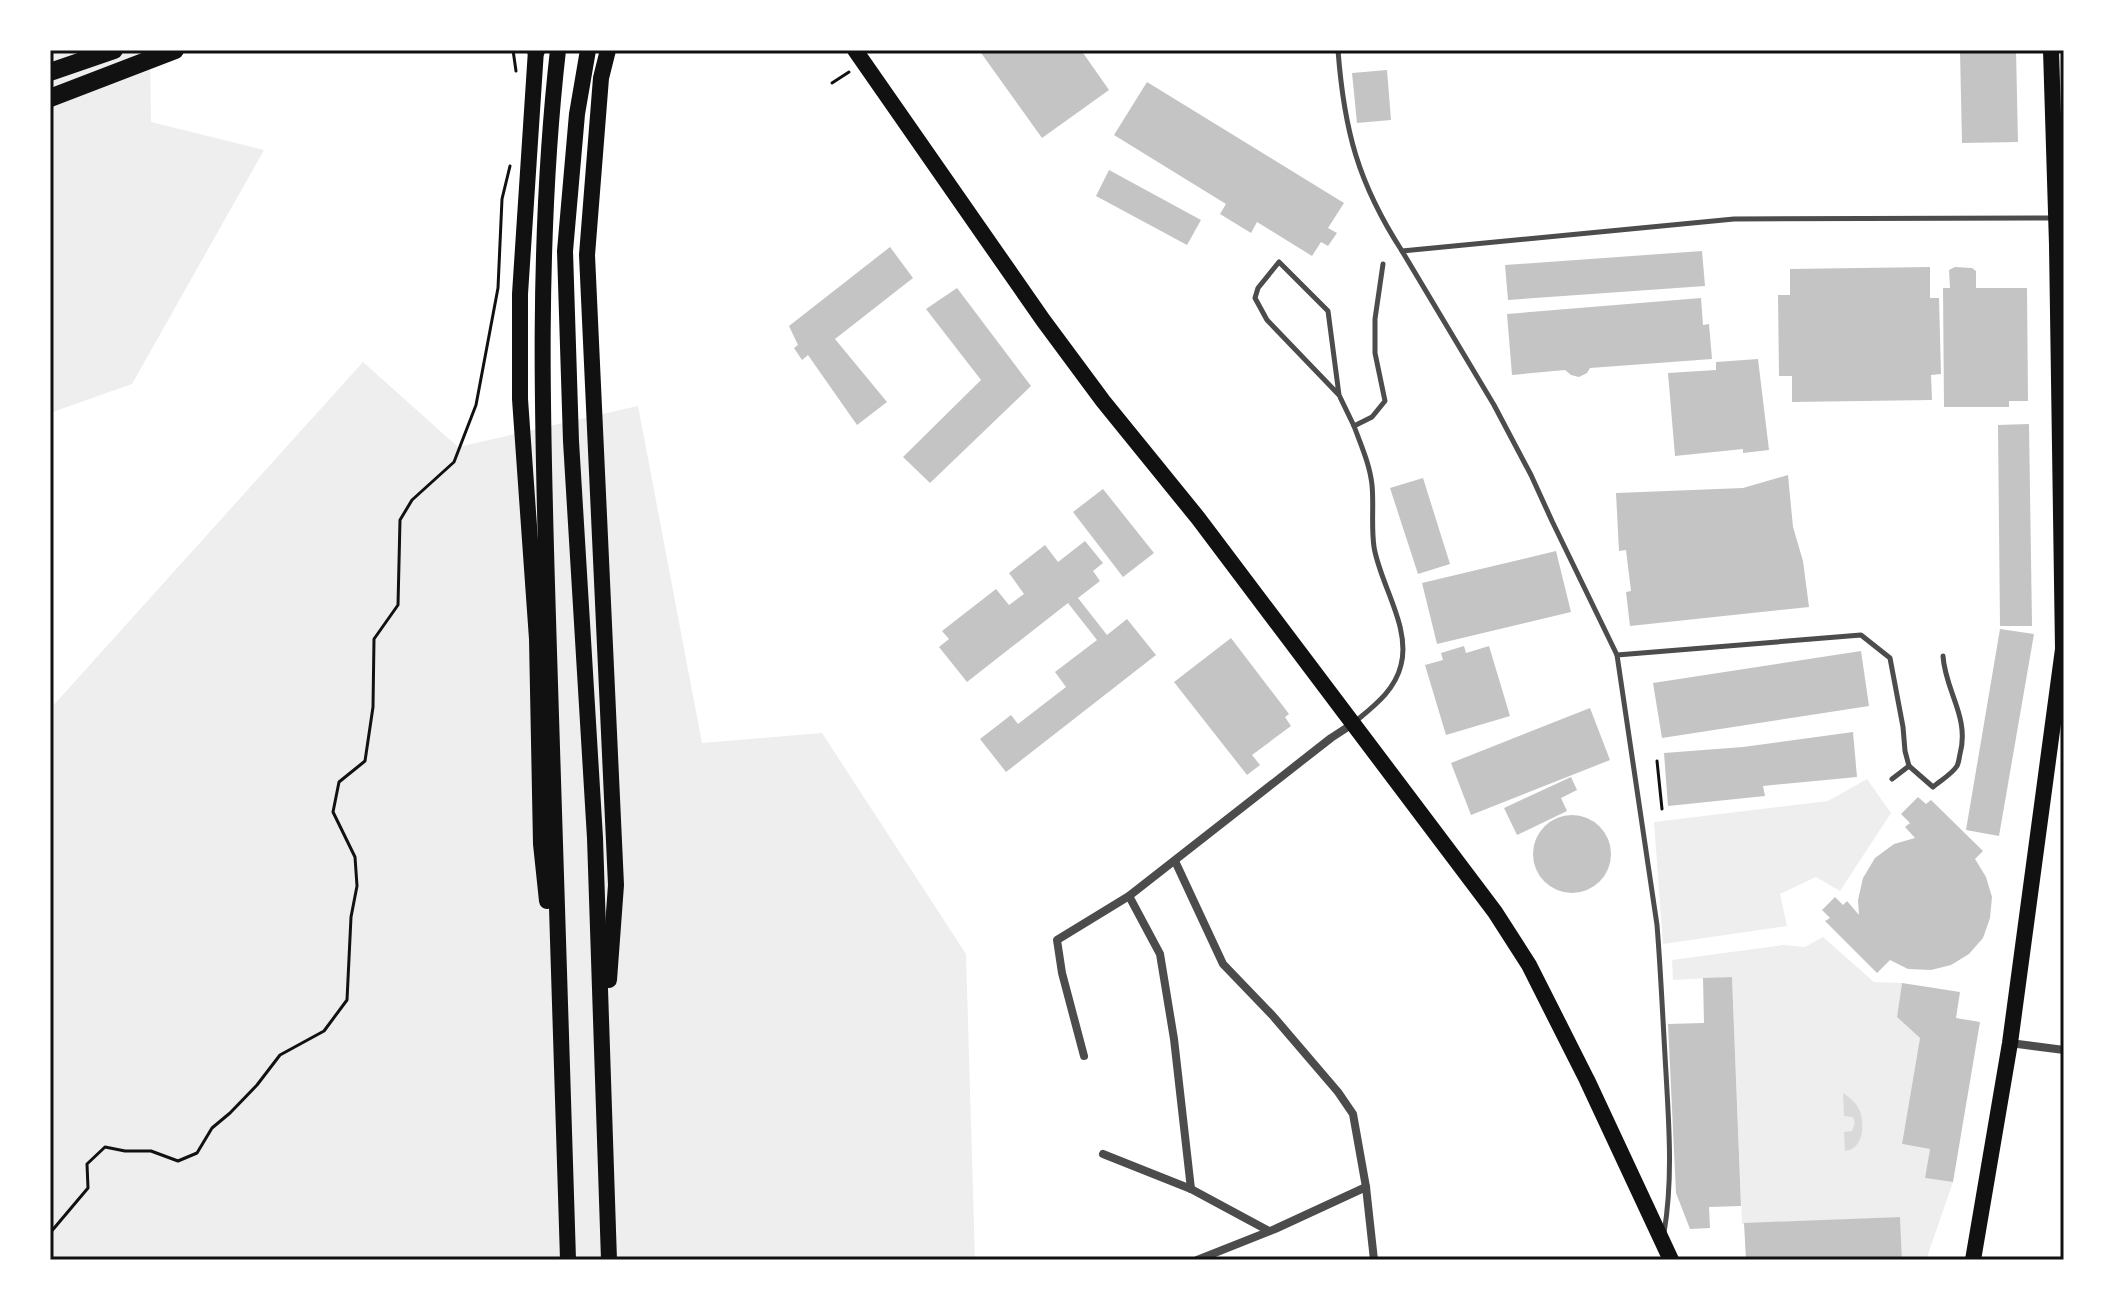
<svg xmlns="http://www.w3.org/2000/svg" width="2114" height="1310" viewBox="0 0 2114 1310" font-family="Manrope,sans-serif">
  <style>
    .green { fill: #eee }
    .water { fill: #d9d9d9 }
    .building { fill: #c4c4c4 }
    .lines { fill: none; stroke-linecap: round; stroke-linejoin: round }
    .path { stroke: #111; stroke-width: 3 }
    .service { stroke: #4c4c4c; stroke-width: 5 }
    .minor { stroke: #4c4c4c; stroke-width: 8 }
    .secondary { stroke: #111; stroke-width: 16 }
    .primary { stroke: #111; stroke-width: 16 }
    .trunk { stroke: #111; stroke-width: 18 }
    .neatline { fill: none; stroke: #111; stroke-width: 3 }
  </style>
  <rect width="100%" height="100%" fill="#fff"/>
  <g class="green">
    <path d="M50,50H150L151,122L264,150L132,384L50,413Z"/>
    <path d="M363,362L458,447L638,406L702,743L822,733L966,954L975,1260H50V709Z"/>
    <path d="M1867,779L1891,813L1840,891L1816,877L1780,894L1787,926L1663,944L1654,822L1828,801Z"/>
    <path d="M1823,937L1874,982L1902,983L1897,1017L1920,1038L1902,1144L1930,1149L1925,1178L1953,1182L1926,1260H1902L1900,1217L1742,1224L1732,977L1673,980L1672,960L1783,945L1805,947Z"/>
  </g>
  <path class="water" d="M1843,1093C1849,1097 1854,1101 1858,1107C1866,1122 1864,1149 1845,1151L1844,1132L1852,1131L1855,1123L1853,1117L1844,1116Z"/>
  <g class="building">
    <path d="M979,50H1081L1109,90L1042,138Z"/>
    <path d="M1960,50H2016L2018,142L1962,143Z"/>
    <path d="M1387,70L1391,120L1357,123L1352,73Z"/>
    <path d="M1147,82L1344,203L1328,228L1337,233L1328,246L1321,242L1312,256L1257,222L1251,233L1220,214L1226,204L1114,135Z"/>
    <path d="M1109,170L1201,220L1187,245L1096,196Z"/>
    <path d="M890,247L913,278L835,339L887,402L857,425L808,355L802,360L794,348L798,345L789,326Z"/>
    <path d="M1702,251L1705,286L1508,300L1505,265Z"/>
    <path d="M1930,267V298H1939L1941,374L1931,375L1932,400L1792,402V376H1779L1778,295H1790V269Z"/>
    <path d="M1955,267L1972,268L1976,271V288H2027L2028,401H2009V407H1944L1943,288H1950L1949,270Z"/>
    <path d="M957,288L1031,386L930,483L903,457L981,380L926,309Z"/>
    <path d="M1701,298L1703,325L1709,324L1712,359L1590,368L1587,373L1579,377L1571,375L1565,370L1512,375L1507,314Z"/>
    <path d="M1758,359L1769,450L1743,453V449L1675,456L1668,373L1716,370V362Z"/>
    <path d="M2029,424L2032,626H2000L1998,425Z"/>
    <path d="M1788,475L1793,527L1803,561L1809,607L1630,626L1626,592L1631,591L1626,550L1619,551L1616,493L1743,488Z"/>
    <path d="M1423,478L1450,564L1418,574L1390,488Z"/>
    <path d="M1103,489L1154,553L1123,577L1073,512Z"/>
    <path d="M1085,541L1103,563L1093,571L1100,581L1078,598L1107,635L1127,619L1156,655L1006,772L980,739L1011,715L1018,724L1066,687L1055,672L1097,640L1068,603L967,682L939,647L949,639L942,631L996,589L1009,605L1024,594L1009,573L1045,545L1058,562Z"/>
    <path d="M1556,551L1571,612L1437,644L1422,583Z"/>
    <path d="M2000,629L2034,634L1999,836L1966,830Z"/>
    <path d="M1231,638L1289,714L1285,717L1291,726L1252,755L1260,765L1247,775L1174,682Z"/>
    <path d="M1464,646L1466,653L1489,646L1510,716L1446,735L1425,665L1443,660L1441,653Z"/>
    <path d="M1861,651L1869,706L1662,738L1653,683Z"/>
    <path d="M1590,708L1610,760L1471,815L1451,763Z"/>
    <path d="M1853,732L1857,777L1763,786L1765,796L1668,806L1664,753L1743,747Z"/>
    <path d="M1571,777L1577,790L1561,798L1567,811L1517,835L1504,808Z"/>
    <path d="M1918,797L1926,804L1931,800L1983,851L1975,859L1986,877L1992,897L1990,918L1983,938L1969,954L1951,965L1931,970L1908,969L1890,960L1877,973L1825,921L1830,918L1822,910L1835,897L1843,905L1847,901L1859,915L1858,900L1863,878L1875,858L1894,844L1915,838L1905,827L1910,823L1901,814Z"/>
    <circle cx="1572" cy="854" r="39"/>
    <path d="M1732,977L1741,1206L1709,1207L1710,1228L1690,1229L1676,1193L1668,1024L1704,1023L1703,978Z"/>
    <path d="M1902,983L1960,992L1956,1018L1980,1022L1953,1182L1925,1178L1930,1149L1902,1144L1920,1038L1897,1017Z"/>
    <path d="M1900,1217L1902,1260H1746L1744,1223Z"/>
  </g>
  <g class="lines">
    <g class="path">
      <path d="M513,50L516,71"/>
      <path d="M832,83L849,72"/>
      <path d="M1657,761L1662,809"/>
      <path d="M50,1233L88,1188L87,1164L105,1147L125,1151H151L178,1161L197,1153L212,1128L230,1113L257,1085L280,1055L324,1031L347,1000L351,917L357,886L355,857L333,812L339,782L365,761L373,707L374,639L398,605L400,520L412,500L454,462L476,405L498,288L502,199L510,166"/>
    </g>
    <g class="service">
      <path d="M1338,50C1344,130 1358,183 1402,251"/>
      <path d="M1339,395L1328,311L1279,262L1258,288L1255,298L1267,320L1339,395L1354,426"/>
      <path d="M1617,655L1861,635L1890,658L1903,727L1905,751L1909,766L1892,779"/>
      <path d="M1356,721C1375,705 1395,690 1401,665C1411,627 1380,584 1374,547C1371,526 1374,505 1372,485C1370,465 1361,445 1354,426L1372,417L1385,401L1375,353V319L1383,264"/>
      <path d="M1909,766L1933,787C1940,781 1952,774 1957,766C1959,762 1959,758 1960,754C1970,717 1945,691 1943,656"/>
      <path d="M1664,1233C1673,1180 1669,1126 1666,1073C1663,1024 1661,974 1657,925L1617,655L1552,521L1531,475L1494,405L1402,251L1734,219L2054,218"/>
    </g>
    <g class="minor">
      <path d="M1175,861L1223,964L1273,1016L1338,1092L1353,1114L1366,1187L1374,1260"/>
      <path d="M1129,896L1160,954L1174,1039L1191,1189"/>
      <path d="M2010,1043L2064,1050"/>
      <path d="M1084,1056L1062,973L1057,940L1129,896L1331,738L1354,723"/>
      <path d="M1103,1154L1191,1189L1269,1231"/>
      <path d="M1197,1260L1275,1229L1366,1187"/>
    </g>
    <g class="secondary">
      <path d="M536,50L520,294V399L537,639L541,844L547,901"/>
      <path d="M558,50C535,252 543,449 549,652C555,854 562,1057 568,1260"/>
      <path d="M588,50L577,114L565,251L571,441L595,838L609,1260"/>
      <path d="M608,50L601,78L587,255L616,885L609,980"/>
      <path d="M1973,1260L2010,1043L2063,649L2057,245L2051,50"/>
    </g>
    <path class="primary" d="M855,50L1043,320L1103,401L1198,518L1495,912L1529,965L1587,1080L1671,1260"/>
    <g class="trunk">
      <path d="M536,50V51"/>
      <path d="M50,72L114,50"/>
      <path d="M50,98L175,50"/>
    </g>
  </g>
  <rect width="2114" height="1310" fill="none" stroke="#ffffff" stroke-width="104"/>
  <rect x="52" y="52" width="2010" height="1206" class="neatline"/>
</svg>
